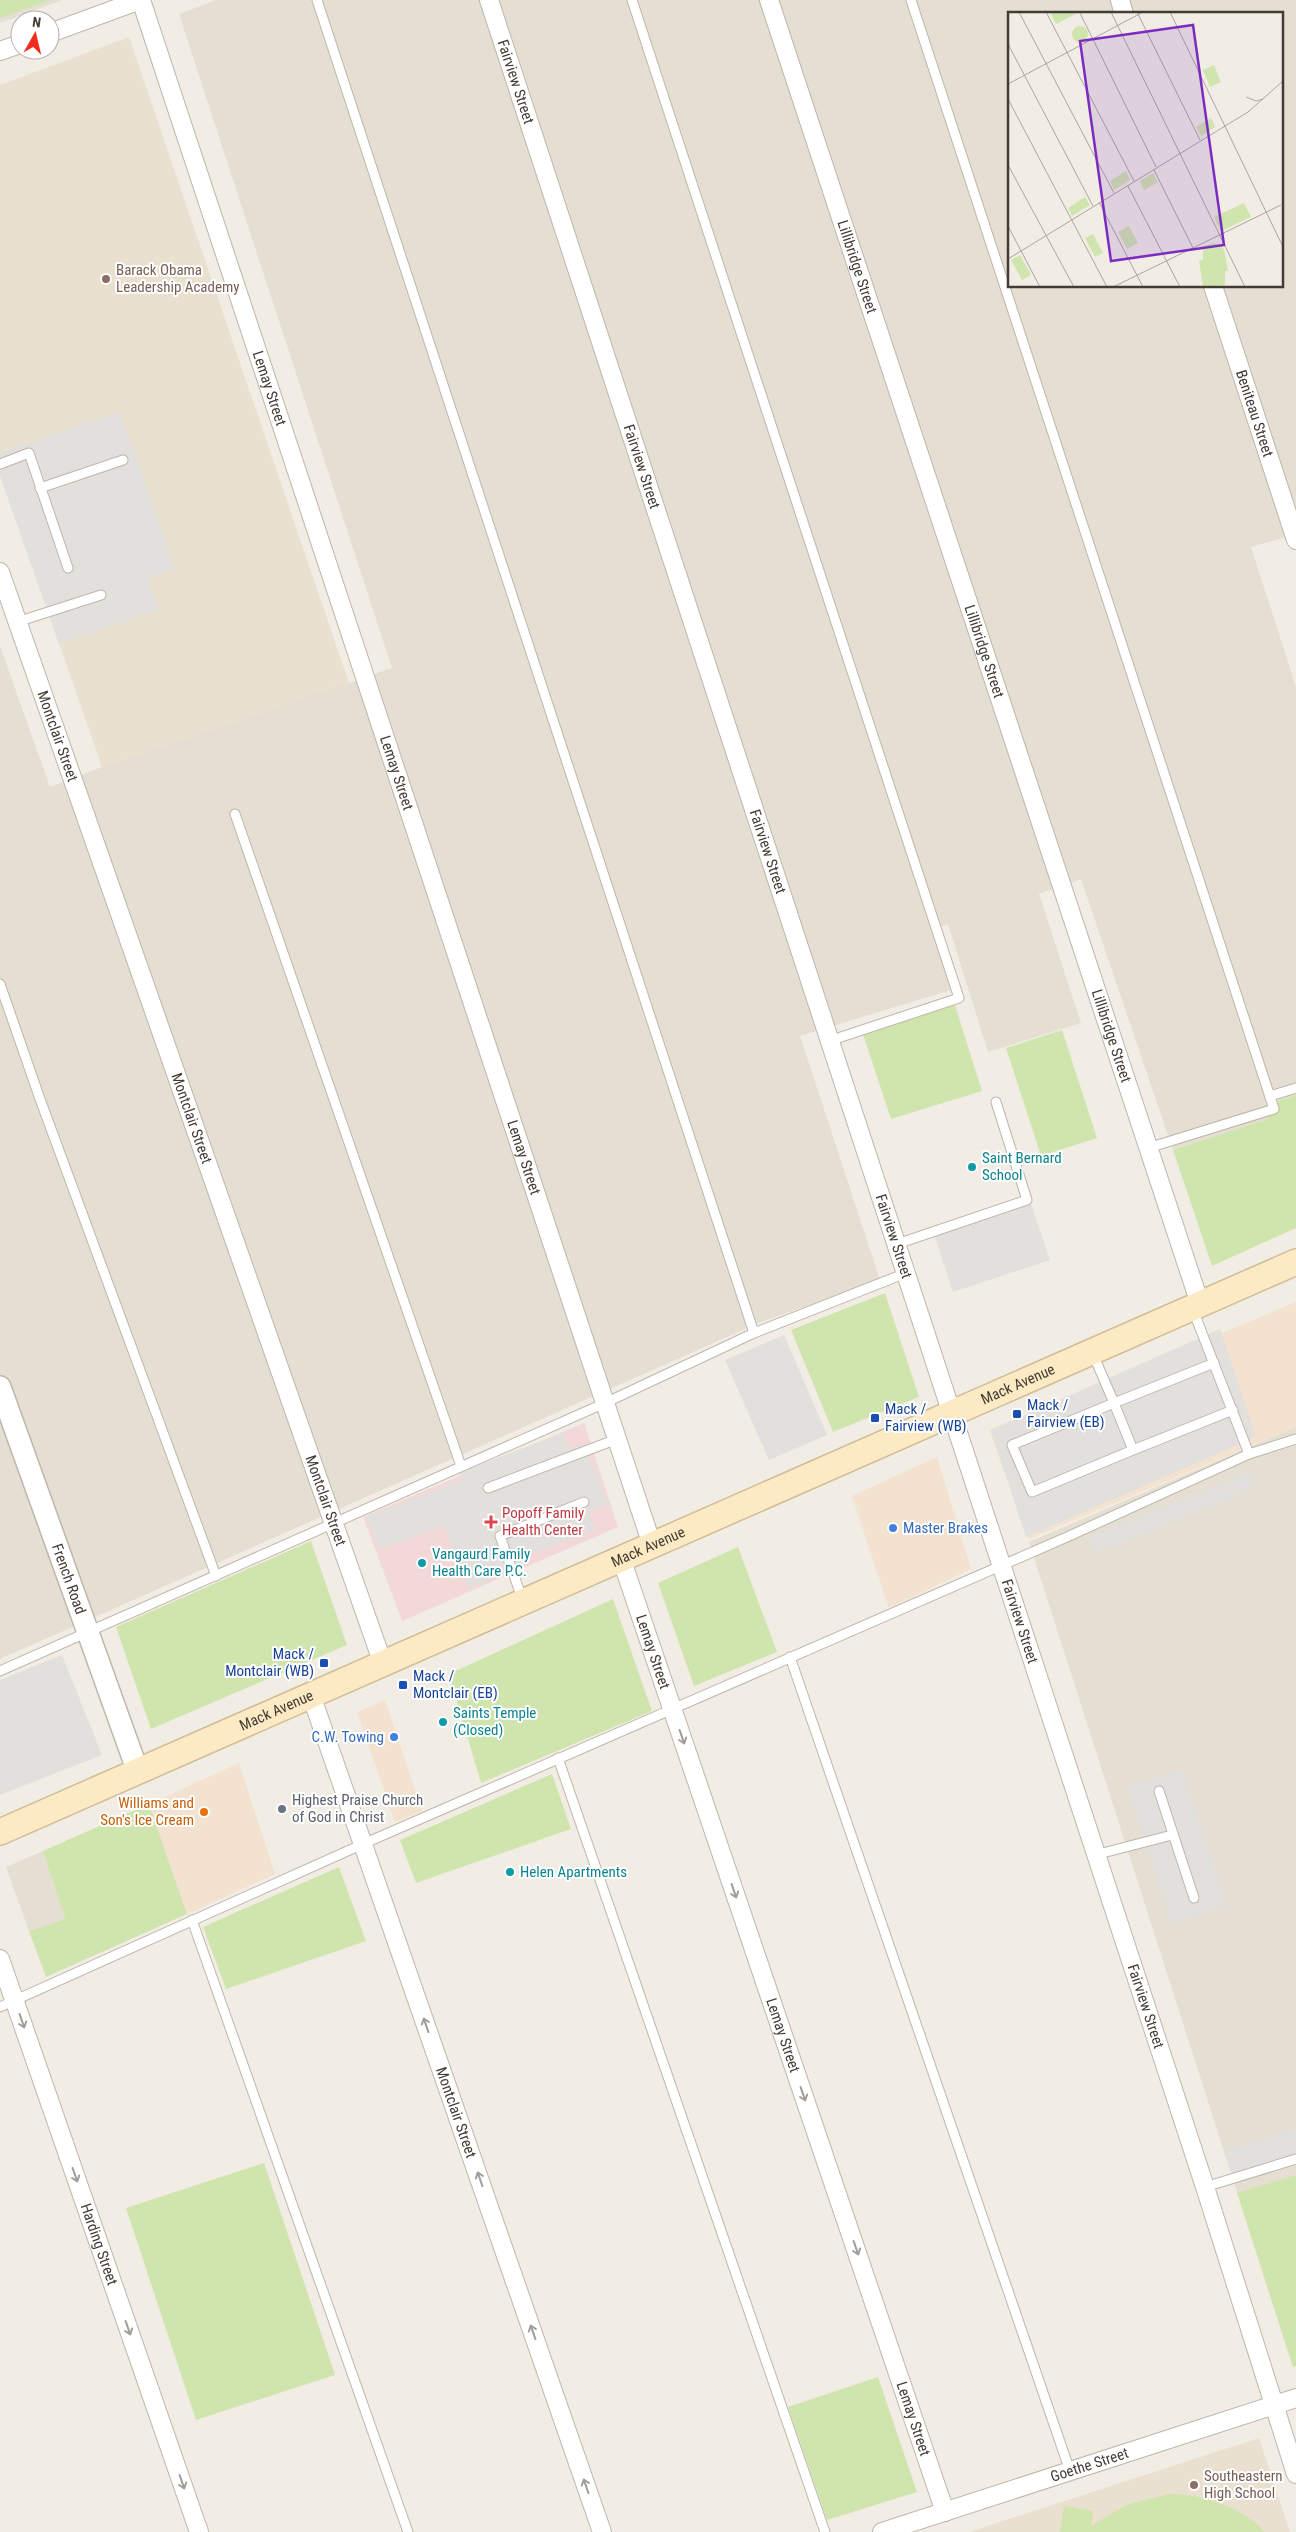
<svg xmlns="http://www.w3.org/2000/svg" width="1296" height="2532" viewBox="0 0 1296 2532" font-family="'Roboto Condensed',sans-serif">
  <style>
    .residential { fill: #e5ded3; fill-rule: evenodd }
    .commercial { fill: #f3e2d0 }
    .education { fill: #eae0cf }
    .medical { fill: #f2d9d8 }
    .green { fill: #d0e5ae }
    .parking { fill: #e2e0dd }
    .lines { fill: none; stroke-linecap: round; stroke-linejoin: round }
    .service-casing { stroke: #bfb6aa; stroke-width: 11 }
    .minor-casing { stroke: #bfb6aa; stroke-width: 20 }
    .tertiary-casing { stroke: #bfb6aa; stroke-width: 24 }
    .secondary-casing { stroke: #d0bc96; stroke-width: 28 }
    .service { stroke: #fff; stroke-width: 9 }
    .minor { stroke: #fff; stroke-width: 18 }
    .tertiary { stroke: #fff; stroke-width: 21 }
    .secondary { stroke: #fceac4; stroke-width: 25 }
    .oneway { stroke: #a19e9a }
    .education-dot { fill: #8d6e63; stroke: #fff; stroke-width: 2 }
    .culture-dot { fill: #0f9aa8; stroke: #fff; stroke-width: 2 }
    .transit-dot { fill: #1a4fb4; stroke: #fff; stroke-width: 2 }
    .health-dot { fill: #e0444e; stroke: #fff; stroke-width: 2 }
    .shop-dot { fill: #3f7fe0; stroke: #fff; stroke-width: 2 }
    .worship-dot { fill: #6b7280; stroke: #fff; stroke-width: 2 }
    .food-dot { fill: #e8710a; stroke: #fff; stroke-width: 2 }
    .labels { text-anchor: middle; stroke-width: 4; stroke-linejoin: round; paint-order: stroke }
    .street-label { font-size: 15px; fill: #433c34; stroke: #fff }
    .education-label { font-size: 15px; fill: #785e54; stroke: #fff; text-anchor: start }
    .culture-label { font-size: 15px; fill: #0d838f; stroke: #fff; text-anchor: start }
    .transit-label { font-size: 15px; fill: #164399; stroke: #fff; text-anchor: start }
    .health-label { font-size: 15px; fill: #be3a42; stroke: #fff; text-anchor: start }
    .shop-label { font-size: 15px; fill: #366cbe; stroke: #fff; text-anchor: start }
    .worship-label { font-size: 15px; fill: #5b616d; stroke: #fff; text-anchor: start }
    .food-label { font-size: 15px; fill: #c56008; stroke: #fff; text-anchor: end }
    .inset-road { fill: none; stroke: #aba69e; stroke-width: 1 }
    .view { fill: #7b2cbf; fill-opacity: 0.15; stroke: #7b2cbf; stroke-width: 2.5 }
    .inset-edge { fill: none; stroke: #433c34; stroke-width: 2.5 }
  </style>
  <rect width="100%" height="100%" fill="#f1ede4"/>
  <g class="residential">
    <path d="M0,0H62L0,23Z"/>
    <path d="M216,0H1296V534L1251,547L1296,687V1095L1265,1105L1269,1119L1173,1150L1081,879L1039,894L1081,1023L988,1052L948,924L932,930L951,990L800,1036L880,1280L761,1322L0,1659V646L50,787L102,767L392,668L179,14ZM1010,14H1282V286H1010Z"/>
    <path d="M1296,1427V2366L1293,2367L1029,1542Z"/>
    <path d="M43,1851L65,1919L29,1931L6,1867Z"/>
  </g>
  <g class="commercial">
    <path d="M1296,1302V1427L1029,1539L989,1430Z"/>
    <path d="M937,1457L971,1569L889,1608L852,1496Z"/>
    <path d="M385,1700L422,1811L395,1822L357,1712Z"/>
    <path d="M239,1763L275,1874L187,1914L149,1804Z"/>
  </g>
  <g class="education">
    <path d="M129,37L349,683L102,767L0,473V85Z"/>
    <path d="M1259,2438L1290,2532H969Z"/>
  </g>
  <path class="medical" d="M584,1423L618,1527L402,1621L363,1517Z"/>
  <g class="green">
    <path d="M0,0H51L0,18Z"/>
    <path d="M953,999L982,1091L891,1119L863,1034Z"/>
    <path d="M1062,1030L1097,1138L1041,1156L1006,1048Z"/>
    <path d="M1296,1095V1228L1212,1266L1173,1150L1268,1119L1265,1105Z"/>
    <path d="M885,1293L919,1397L833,1432L791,1330Z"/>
    <path d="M311,1541L347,1645L151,1729L116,1627Z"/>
    <path d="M738,1547L777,1652L694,1686L658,1583Z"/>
    <path d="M613,1599L652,1711L481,1783L449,1674Z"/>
    <path d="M552,1774L571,1829L416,1883L400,1840Z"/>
    <path d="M149,1804L187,1914L46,1977L29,1931L65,1919L43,1851Z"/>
    <path d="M339,1867L366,1941L226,1989L203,1927Z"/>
    <path d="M264,2163L335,2375L196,2420L126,2208Z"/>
    <path d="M1296,2175V2366L1293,2367L1237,2193Z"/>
    <path d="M878,2377L917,2492L827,2520L788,2407Z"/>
    <path d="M1168,2494C1203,2494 1240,2506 1265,2532H1060L1064,2506L1093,2511L1091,2526L1126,2505Z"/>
  </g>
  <g class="parking">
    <path d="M120,411L175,569L148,578L159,609L59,644L0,476V453Z"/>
    <path d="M1029,1198L1050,1260L953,1292L934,1234Z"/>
    <path d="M1220,1329L1256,1437L1026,1537L991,1430Z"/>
    <path d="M784,1335L827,1435L769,1460L725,1360Z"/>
    <path d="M563,1433L569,1449L584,1443L608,1504L589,1512L596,1529L520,1558L523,1567L469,1588L444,1525L379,1550L366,1517L463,1480L460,1472Z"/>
    <path d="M1248,1473L1255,1488L1094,1554L1088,1538Z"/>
    <path d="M62,1655L102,1755L0,1795V1680Z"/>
    <path d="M1182,1769L1226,1906L1171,1924L1127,1786Z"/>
    <path d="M1296,2129V2155L1232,2175L1224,2152Z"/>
  </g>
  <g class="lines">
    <defs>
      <g id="service">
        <path d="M317,0L754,1333"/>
        <path d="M632,0L959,998L829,1041"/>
        <path d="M911,0L1274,1109L1148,1148"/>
        <path d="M0,464L29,453L68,568"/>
        <path d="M40,488L123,460"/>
        <path d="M17,622L101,595"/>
        <path d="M235,814L461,1466"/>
        <path d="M0,984L40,1099L216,1576"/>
        <path d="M1270,1096L1296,1088"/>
        <path d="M897,1244L1027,1200L996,1102"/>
        <path d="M1193,1310L1249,1454"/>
        <path d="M1093,1354L1114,1403L1214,1363"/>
        <path d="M1133,1450L1032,1492L1012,1445L1114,1403L1133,1450L1233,1410"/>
        <path d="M488,1488L617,1439"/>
        <path d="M523,1601L500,1536L584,1502"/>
        <path d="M790,1657L1070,2471"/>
        <path d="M0,1671L605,1403L754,1333L906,1273"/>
        <path d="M558,1758L825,2532"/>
        <path d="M1159,1791L1194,1898"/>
        <path d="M1095,1855L1172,1835"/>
        <path d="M192,1920L408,2532"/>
        <path d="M0,2007L363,1844L1067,1537L1249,1454L1296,1439"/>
        <path d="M1205,2187L1296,2159"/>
      </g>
      <g id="minor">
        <path id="s1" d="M141,0L652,1545"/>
        <path id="s2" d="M489,0L1205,2187L1296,2474"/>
        <path id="s3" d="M769,0L1200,1304"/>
        <path d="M1120,0L1124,14"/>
        <path d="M50,33L140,0"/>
        <path d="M0,51L20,44"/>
        <path id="s4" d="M1213,286L1296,540"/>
        <path id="s5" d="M0,572L383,1664"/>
        <path id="s6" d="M621,1558L945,2512"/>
        <path id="s7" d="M311,1695L602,2532"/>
        <path id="s8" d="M0,1959L199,2532"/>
        <path id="s9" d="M882,2532L1296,2398"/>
      </g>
      <g id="tertiary">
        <path id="s10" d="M0,1387L138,1772"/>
      </g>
      <g id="secondary">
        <path id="s11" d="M0,1832L1296,1262"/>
      </g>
    </defs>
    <use href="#service" class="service-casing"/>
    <use href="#minor" class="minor-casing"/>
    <use href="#tertiary" class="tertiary-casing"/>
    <use href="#secondary" class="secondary-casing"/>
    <use href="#service" class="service"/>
    <use href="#minor" class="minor"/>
    <use href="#tertiary" class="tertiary"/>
    <use href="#secondary" class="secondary"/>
  </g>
  <defs><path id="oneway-shaft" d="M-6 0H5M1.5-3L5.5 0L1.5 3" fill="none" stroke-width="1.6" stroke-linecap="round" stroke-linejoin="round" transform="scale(1.25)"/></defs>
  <g class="oneway">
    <use href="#oneway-shaft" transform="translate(682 1737) rotate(71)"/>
    <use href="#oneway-shaft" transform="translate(734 1891) rotate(71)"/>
    <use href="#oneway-shaft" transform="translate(22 2021) rotate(71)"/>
    <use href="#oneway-shaft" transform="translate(426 2025) rotate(-109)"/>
    <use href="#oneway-shaft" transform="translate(803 2094) rotate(71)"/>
    <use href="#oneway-shaft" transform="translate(75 2175) rotate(71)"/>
    <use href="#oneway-shaft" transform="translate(480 2179) rotate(-109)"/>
    <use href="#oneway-shaft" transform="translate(856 2248) rotate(71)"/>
    <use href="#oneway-shaft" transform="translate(128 2328) rotate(71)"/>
    <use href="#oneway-shaft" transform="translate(533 2332) rotate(-109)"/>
    <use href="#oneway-shaft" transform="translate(182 2482) rotate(71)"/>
    <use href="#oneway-shaft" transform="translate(586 2486) rotate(-109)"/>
  </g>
  <g class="education-dot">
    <circle cx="106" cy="279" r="5"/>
    <circle cx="1194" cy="2485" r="5"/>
  </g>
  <g class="culture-dot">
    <circle cx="972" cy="1167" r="5"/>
    <circle cx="422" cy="1563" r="5"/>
    <circle cx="443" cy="1722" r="5"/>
    <circle cx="510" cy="1872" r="5"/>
  </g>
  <g class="transit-dot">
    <rect x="1012" y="1409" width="10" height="10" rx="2.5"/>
    <rect x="870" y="1413" width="10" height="10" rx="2.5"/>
    <rect x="319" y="1658" width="10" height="10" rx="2.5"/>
    <rect x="398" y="1680" width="10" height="10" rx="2.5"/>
  </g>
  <path class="health-dot" d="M488.5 1514.5h5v5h5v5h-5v5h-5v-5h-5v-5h5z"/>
  <g class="shop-dot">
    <circle cx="893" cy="1528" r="5"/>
    <circle cx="394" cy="1737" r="5"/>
  </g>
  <circle class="worship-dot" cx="282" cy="1809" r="5"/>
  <circle class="food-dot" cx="204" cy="1812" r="5"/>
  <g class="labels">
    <g class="street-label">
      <text dy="5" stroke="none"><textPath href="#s2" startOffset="86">Fairview Street</textPath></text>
      <text dy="5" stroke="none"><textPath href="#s3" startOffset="281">Lillibridge Street</textPath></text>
      <text dy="5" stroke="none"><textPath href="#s1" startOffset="409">Lemay Street</textPath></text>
      <text dy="5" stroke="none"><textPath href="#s4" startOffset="134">Beniteau Street</textPath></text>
      <text dy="5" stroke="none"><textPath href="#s2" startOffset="491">Fairview Street</textPath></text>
      <text dy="5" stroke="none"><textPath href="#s3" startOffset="686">Lillibridge Street</textPath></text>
      <text dy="5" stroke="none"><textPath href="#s5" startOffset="174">Montclair Street</textPath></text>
      <text dy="5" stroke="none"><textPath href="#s1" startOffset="814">Lemay Street</textPath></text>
      <text dy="5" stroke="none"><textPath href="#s2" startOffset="896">Fairview Street</textPath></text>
      <text dy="5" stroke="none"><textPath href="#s3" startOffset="1091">Lillibridge Street</textPath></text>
      <text dy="5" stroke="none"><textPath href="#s5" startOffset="579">Montclair Street</textPath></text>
      <text dy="5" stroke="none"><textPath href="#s1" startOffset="1219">Lemay Street</textPath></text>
      <text dy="5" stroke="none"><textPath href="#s2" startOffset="1301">Fairview Street</textPath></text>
      <text dy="5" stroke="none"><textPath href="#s11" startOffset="1112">Mack Avenue</textPath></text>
      <text dy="5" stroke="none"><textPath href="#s5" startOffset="984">Montclair Street</textPath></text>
      <text dy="5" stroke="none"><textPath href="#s11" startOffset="708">Mack Avenue</textPath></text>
      <text dy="5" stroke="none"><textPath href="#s10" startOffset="204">French Road</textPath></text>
      <text dy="5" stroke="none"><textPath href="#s2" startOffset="1706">Fairview Street</textPath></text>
      <text dy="5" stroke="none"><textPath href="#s6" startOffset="99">Lemay Street</textPath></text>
      <text dy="5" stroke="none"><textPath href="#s11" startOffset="302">Mack Avenue</textPath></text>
      <text dy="5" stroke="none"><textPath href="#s2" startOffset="2111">Fairview Street</textPath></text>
      <text dy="5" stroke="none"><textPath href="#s6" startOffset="504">Lemay Street</textPath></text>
      <text dy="5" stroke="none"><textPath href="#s7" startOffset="442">Montclair Street</textPath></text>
      <text dy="5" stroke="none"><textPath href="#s8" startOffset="302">Harding Street</textPath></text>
      <text dy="5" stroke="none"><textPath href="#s6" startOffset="909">Lemay Street</textPath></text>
      <text dy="5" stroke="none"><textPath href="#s9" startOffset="218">Goethe Street</textPath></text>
    </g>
    <g class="education-label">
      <text x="116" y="275">Barack Obama<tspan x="116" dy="17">Leadership Academy</tspan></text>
      <text x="1204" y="2481">Southeastern<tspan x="1204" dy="17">High School</tspan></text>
    </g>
    <g class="culture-label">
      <text x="982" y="1163">Saint Bernard<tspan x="982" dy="17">School</tspan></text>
      <text x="432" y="1559">Vangaurd Family<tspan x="432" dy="17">Health Care P.C.</tspan></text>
      <text x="453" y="1718">Saints Temple<tspan x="453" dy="17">(Closed)</tspan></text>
      <text x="520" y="1877">Helen Apartments</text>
    </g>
    <g class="transit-label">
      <text x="1027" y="1410">Mack /<tspan x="1027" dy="17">Fairview (EB)</tspan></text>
      <text x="885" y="1414">Mack /<tspan x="885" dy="17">Fairview (WB)</tspan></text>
      <text x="314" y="1659" text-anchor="end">Mack /<tspan x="314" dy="17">Montclair (WB)</tspan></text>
      <text x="413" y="1681">Mack /<tspan x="413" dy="17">Montclair (EB)</tspan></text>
    </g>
    <g class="health-label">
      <text x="502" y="1518">Popoff Family<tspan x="502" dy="17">Health Center</tspan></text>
    </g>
    <g class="shop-label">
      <text x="903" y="1533">Master Brakes</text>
      <text x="384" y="1742" text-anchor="end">C.W. Towing</text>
    </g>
    <g class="worship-label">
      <text x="292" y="1805">Highest Praise Church<tspan x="292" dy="17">of God in Christ</tspan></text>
    </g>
    <g class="food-label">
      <text x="194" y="1808">Williams and<tspan x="194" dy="17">Son's Ice Cream</tspan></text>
    </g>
  </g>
  <g transform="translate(1008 12)">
    <rect width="275" height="275" fill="#f1ede4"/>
    <path d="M42,0H72L48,12ZM64 22a8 8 0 1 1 16 0a8 8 0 1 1-16 0ZM206,53L213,70L202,75L195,58ZM203,106L207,115L193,124L188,115ZM118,159L122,168L106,178L102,169ZM145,161L150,170L136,178L132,169ZM77,185L82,193L64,204L60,196ZM236,191L243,205L213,219L206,205ZM121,214L130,231L119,237L110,220ZM85,222L95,241L87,245L77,226ZM206,231L214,234L217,241L220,259H217V273L195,275L191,248H195V234ZM12,243L23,263L14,268L3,248Z" fill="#d0e5ae"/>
    <path class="inset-road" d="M11,0L106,181M38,0L126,169M103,0L237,275M129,0L192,128M162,0L275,235M72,1L148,155M0,32L85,194M0,72L135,0M238,85L248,89L255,87M0,87L99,275M0,153L66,275M146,158L185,236M120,174L172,275M91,190L135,275M0,214L32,275M0,247L240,100L275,69M105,275L273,193"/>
    <path class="view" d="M185,13L216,233L103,249L72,29Z"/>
    <rect width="275" height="275" class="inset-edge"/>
  </g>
  <g transform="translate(35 35) rotate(8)"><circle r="24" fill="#ffffff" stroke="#b4b1ae"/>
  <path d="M0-4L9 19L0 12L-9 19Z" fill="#f12c1c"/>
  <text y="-8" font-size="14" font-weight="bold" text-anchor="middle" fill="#433c34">N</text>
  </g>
</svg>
